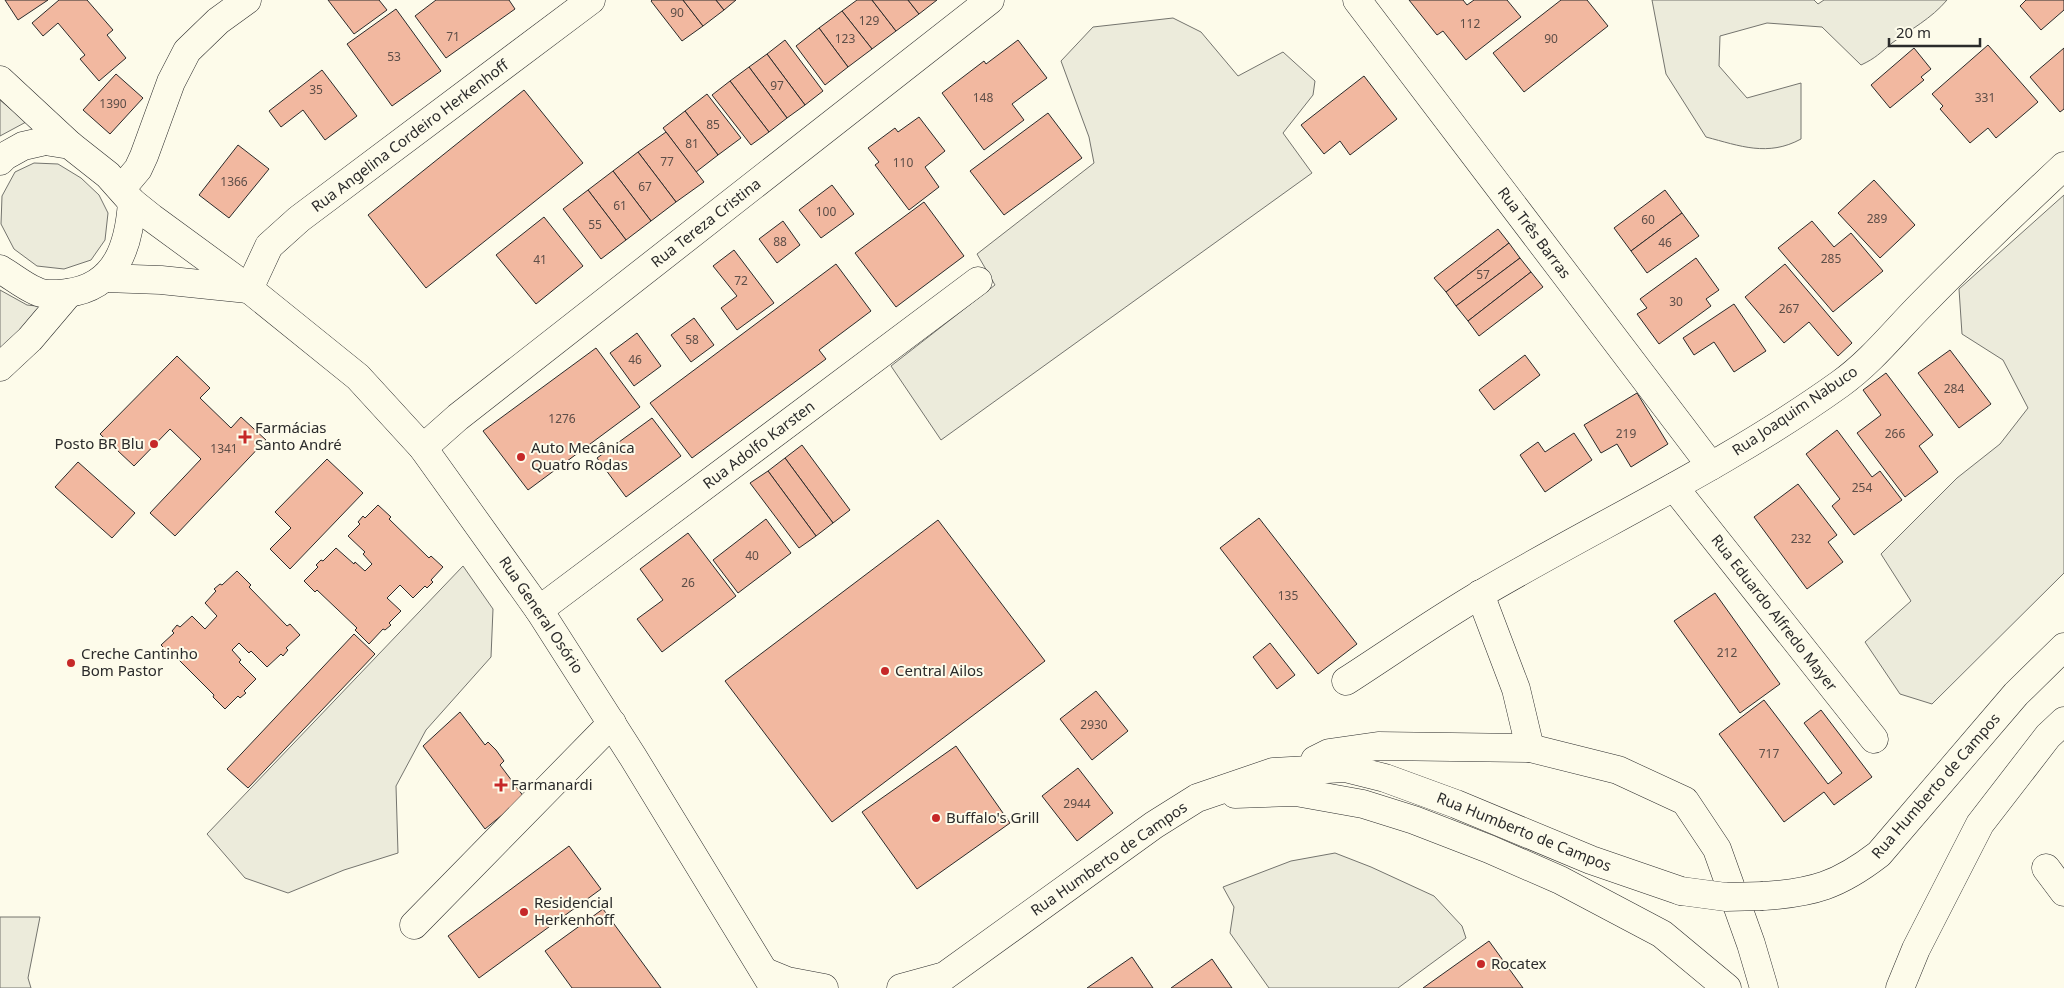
<svg xmlns="http://www.w3.org/2000/svg" width="2064" height="988" viewBox="0 0 2064 988" font-family="'Noto Sans',sans-serif">
  <style>
    .green { fill: #ecebdb; stroke: #74746e }
    .building { fill: #f2b8a0; stroke: #2b2b2b }
    .lines { fill: none; stroke-linecap: round; stroke-linejoin: round }
    .minor-casing { stroke: #2b2b2b; stroke-width: 29 }
    .secondary-casing { stroke: #2b2b2b; stroke-width: 29 }
    .primary-casing { stroke: #2b2b2b; stroke-width: 29 }
    .minor { stroke: #fdfbea; stroke-width: 28 }
    .secondary { stroke: #fdfbea; stroke-width: 28 }
    .primary { stroke: #fdfbea; stroke-width: 28 }
    .primary-bridge-casing { stroke: #2b2b2b; stroke-width: 29; stroke-linecap: butt }
    .primary-bridge { stroke: #fdfbea; stroke-width: 28 }
    .poi-dot { fill: #c62828; stroke: #fdfbea; stroke-width: 2 }
    .labels { text-anchor: middle; stroke-width: 4; stroke-linejoin: round; paint-order: stroke }
    .number-label { font-size: 12px; fill: #5d4e48 }
    .street-label { font-size: 15px; fill: #2b2b2b; stroke: #fdfbea }
    .poi-label { font-size: 15px; fill: #2b2b2b; stroke: #fdfbea; text-anchor: start }
  </style>
  <rect width="100%" height="100%" fill="#fdfbea"/>
  <g class="green">
    <path d="M1652,0H1814L1818,4L1824,0H1947C1931,19 1911,29 1892,43C1880,53 1876,58 1861,65L1822,27L1767,23L1720,36L1719,66L1747,98L1801,83V139C1768,157 1740,146 1706,137L1666,74Z"/>
    <path d="M1173,18L1201,32L1238,76L1283,52L1315,81L1313,95L1283,133L1312,173L941,440L891,366L995,285L977,254L1094,163L1089,137L1061,61L1093,27Z"/>
    <path d="M0,100L26,122L0,136Z"/>
    <path d="M34,163L58,164L81,178L99,195L108,213L105,240L91,260L64,269L37,266L14,249L1,224L2,196L15,172Z"/>
    <path d="M2064,195V573L1932,704L1900,694L1865,642L1911,601L1881,554L1957,478L2000,444L2028,408L2003,360L1962,334L1959,289Z"/>
    <path d="M0,290L27,305L46,307L0,353Z"/>
    <path d="M463,566L493,609L491,657L426,730L396,786L398,853L344,870L288,893L245,878L207,834Z"/>
    <path d="M1335,853L1371,867L1434,896L1462,926L1466,938L1398,988H1269L1230,933L1234,907L1223,887L1291,861Z"/>
    <path d="M0,917H40L28,978L31,988H0Z"/>
  </g>
  <g class="building">
    <path d="M5,0H48L18,20Z"/>
    <path d="M59,0H87L113,30L107,35L126,58L99,81L80,59L85,55L58,23L43,36L32,23Z"/>
    <path d="M328,0H379L387,10L354,34Z"/>
    <path d="M436,0H509L515,9L446,58L415,16Z"/>
    <path d="M652,0H683L703,26L682,41L651,1Z"/>
    <path d="M683,0H716L724,10L703,26Z"/>
    <path d="M716,0H736L724,10Z"/>
    <path d="M857,0H872L896,31L872,49L842,11Z"/>
    <path d="M872,0H908L919,14L896,31Z"/>
    <path d="M908,0H937L919,14Z"/>
    <path d="M1409,0H1463L1467,5L1474,0H1507L1521,17L1466,60L1443,31L1437,35Z"/>
    <path d="M1561,0H1587L1608,26L1524,92L1493,53Z"/>
    <path d="M2026,0H2064V10L2041,30L2020,6Z"/>
    <path d="M396,9L441,71L392,106L347,44Z"/>
    <path d="M842,11L872,49L848,67L819,28Z"/>
    <path d="M819,28L848,67L825,85L796,46Z"/>
    <path d="M785,40L823,91L805,105L767,54Z"/>
    <path d="M1018,40L1047,78L1012,104L1024,120L984,150L942,93L984,61L986,64Z"/>
    <path d="M1988,45L2038,102L1996,138L1988,128L1970,143L1940,109L1943,106L1932,94Z"/>
    <path d="M1914,48L1931,69L1921,77L1924,80L1890,108L1871,85Z"/>
    <path d="M2064,48V109L2060,112L2030,77Z"/>
    <path d="M767,54L805,105L787,118L749,67Z"/>
    <path d="M749,67L787,118L769,132L730,81Z"/>
    <path d="M322,70L357,116L325,140L303,110L281,127L269,111Z"/>
    <path d="M116,74L143,98L110,134L83,110Z"/>
    <path d="M1364,76L1397,119L1350,155L1340,141L1324,154L1301,125Z"/>
    <path d="M730,81L769,132L751,145L712,95Z"/>
    <path d="M524,90L583,163L426,288L368,215Z"/>
    <path d="M707,94L741,138L718,155L685,111Z"/>
    <path d="M685,111L718,155L696,172L663,128Z"/>
    <path d="M1048,113L1082,158L1004,215L970,171Z"/>
    <path d="M919,117L945,151L925,167L939,187L909,210L875,165L879,162L868,148L895,128L898,132Z"/>
    <path d="M666,132L704,182L676,202L638,152Z"/>
    <path d="M238,145L269,169L229,218L199,195Z"/>
    <path d="M638,152L676,202L651,221L613,171Z"/>
    <path d="M613,171L651,221L626,240L588,190Z"/>
    <path d="M1874,180L1915,225L1880,258L1838,213Z"/>
    <path d="M832,185L854,214L821,238L799,210Z"/>
    <path d="M588,190L626,240L601,259L563,209Z"/>
    <path d="M1665,190L1682,213L1631,251L1614,228Z"/>
    <path d="M924,202L964,256L896,307L855,253Z"/>
    <path d="M1682,213L1699,236L1647,273L1631,251Z"/>
    <path d="M544,217L583,266L536,304L496,255Z"/>
    <path d="M783,221L800,245L777,263L759,239Z"/>
    <path d="M1812,221L1834,247L1851,233L1883,271L1833,312L1778,248Z"/>
    <path d="M1498,229L1509,243L1446,292L1434,278Z"/>
    <path d="M1509,243L1520,258L1456,306L1446,292Z"/>
    <path d="M734,250L774,303L737,330L721,308L737,296L713,266Z"/>
    <path d="M1520,258L1531,272L1468,321L1456,306Z"/>
    <path d="M1696,258L1719,290L1706,299L1711,306L1659,344L1637,314L1647,308L1640,299Z"/>
    <path d="M836,264L871,311L819,350L826,359L692,458L650,403Z"/>
    <path d="M1785,264L1852,343L1838,356L1809,322L1784,343L1745,297Z"/>
    <path d="M1531,272L1543,287L1479,336L1468,321Z"/>
    <path d="M1734,304L1766,351L1734,372L1714,342L1694,355L1683,338Z"/>
    <path d="M694,318L714,345L691,362L671,335Z"/>
    <path d="M637,333L661,366L634,386L610,353Z"/>
    <path d="M596,348L640,407L528,490L483,431Z"/>
    <path d="M1950,350L1991,404L1959,428L1918,373Z"/>
    <path d="M1525,355L1540,375L1494,410L1479,390Z"/>
    <path d="M177,356L210,388L200,398L231,428L241,417L266,440L175,536L150,513L201,459L170,429L134,466L100,434Z"/>
    <path d="M1886,373L1933,435L1919,446L1938,472L1905,497L1857,433L1881,415L1863,390Z"/>
    <path d="M1637,393L1668,444L1631,467L1617,444L1601,453L1584,425Z"/>
    <path d="M652,418L681,456L626,497L597,458Z"/>
    <path d="M1837,430L1872,477L1880,471L1902,500L1854,535L1832,506L1840,499L1806,454Z"/>
    <path d="M1574,433L1592,460L1545,492L1520,455L1538,442L1545,452Z"/>
    <path d="M802,445L850,510L833,523L785,458Z"/>
    <path d="M785,458L833,523L816,536L768,471Z"/>
    <path d="M327,459L363,493L290,569L270,549L291,528L275,512Z"/>
    <path d="M78,462L135,513L112,538L55,487Z"/>
    <path d="M768,471L816,536L799,548L750,483Z"/>
    <path d="M1798,484L1837,535L1828,542L1843,562L1807,589L1754,517Z"/>
    <path d="M378,505L391,517L389,519L429,558L431,556L443,567L431,580L433,582L427,588L425,586L413,598L400,585L387,598L401,611L389,623L391,625L385,630L383,629L369,644L355,630L357,628L317,590L315,592L304,581L318,567L316,565L321,560L323,561L336,548L354,564L355,562L365,571L372,564L363,554L365,552L348,536L360,524L358,522L363,516L365,518Z"/>
    <path d="M1259,518L1357,644L1318,674L1220,548Z"/>
    <path d="M766,519L791,553L738,593L713,560Z"/>
    <path d="M938,520L1045,661L832,822L725,681Z"/>
    <path d="M688,533L736,596L662,652L637,619L663,600L640,569Z"/>
    <path d="M237,571L251,585L249,587L287,626L290,624L300,635L286,648L288,650L283,656L281,654L267,667L251,651L249,653L239,643L232,650L241,660L239,662L256,679L244,691L246,693L240,698L238,696L225,709L213,697L214,695L174,655L173,657L161,645L174,633L172,631L177,625L180,627L192,616L205,629L217,616L205,603L216,591L214,589L220,584L222,585Z"/>
    <path d="M1715,593L1780,684L1740,713L1674,621Z"/>
    <path d="M354,634L375,654L248,788L227,769Z"/>
    <path d="M1270,643L1295,675L1277,689L1253,657Z"/>
    <path d="M1096,691L1128,731L1092,760L1060,719Z"/>
    <path d="M1764,700L1828,784L1842,773L1804,723L1821,710L1872,777L1834,805L1824,792L1784,822L1719,734Z"/>
    <path d="M460,712L485,745L488,742L496,750L504,761L500,765L524,797L485,829L423,746Z"/>
    <path d="M956,746L1010,823L917,889L862,812Z"/>
    <path d="M1078,768L1113,813L1077,841L1042,796Z"/>
    <path d="M569,846L601,889L479,978L448,936Z"/>
    <path d="M603,909L661,988H572L545,951Z"/>
    <path d="M1489,941L1523,988H1423Z"/>
    <path d="M1132,957L1153,988H1087Z"/>
    <path d="M1212,959L1232,988H1171Z"/>
  </g>
  <g class="lines">
    <defs>
      <g id="minor">
        <path d="M1357,0L1711,466"/>
        <path d="M122,188L138,169L144,156L171,82L187,51L218,21L247,0"/>
        <path d="M249,289L269,246L299,219L591,0"/>
        <path d="M423,448L458,417L990,0"/>
        <path d="M1674,487L1874,739"/>
        <path d="M1480,594L1516,689L1530,748"/>
        <path d="M539,610L978,281"/>
        <path d="M1346,681C1391,652 1435,621 1481,594C1600,524 1727,465 1840,384C1872,361 1895,331 1923,303C1969,256 2016,211 2064,166"/>
        <path d="M2046,868L2064,892"/>
        <path d="M414,925L612,723"/>
      </g>
      <path id="secondary" d="M0,367L30,339L69,293"/>
      <g id="primary">
        <path d="M0,80L70,145"/>
        <path d="M0,161L5,156L23,146L45,141L70,145L108,175L132,202L152,218L249,289L358,377L423,448L539,610L633,757L774,988"/>
        <path d="M0,269C12,276 24,286 36,291C46,296 57,294 67,293C117,287 129,245 132,202"/>
        <path d="M105,278L161,280L248,289"/>
        <path d="M1315,760L1329,753L1378,746L1530,748L1618,770L1685,801L1717,849L1751,944L1764,988"/>
        <path d="M1235,794L1296,792L1363,804L1414,820L1489,849L1560,880L1662,934L1727,988"/>
        <path d="M1763,896C1813,893 1839,885 1879,854L2016,694L2064,647"/>
        <path d="M765,972L787,981L824,988"/>
        <path d="M901,988L941,977"/>
        <path d="M928,988L1154,825L1197,798L1273,772L1345,768L1385,778L1456,804L1591,860L1681,891"/>
        <path d="M1900,988L1916,949L1980,824L2048,736L2064,721"/>
      </g>
    </defs>
    <use href="#minor" class="minor-casing"/>
    <use href="#secondary" class="secondary-casing"/>
    <use href="#primary" class="primary-casing"/>
    <use href="#minor" class="minor"/>
    <use href="#secondary" class="secondary"/>
    <use href="#primary" class="primary"/>
    <defs>
      <path id="primary-bridge" d="M1681,891L1726,897L1763,896"/>
    </defs>
    <use href="#primary-bridge" class="primary-bridge-casing"/>
    <use href="#primary-bridge" class="primary-bridge"/>
  </g>
  <g class="poi-dot">
    <path d="M242.5 429.5h5v5h5v5h-5v5h-5v-5h-5v-5h5z"/>
    <circle cx="154" cy="444" r="5"/>
    <circle cx="521" cy="457" r="5"/>
    <circle cx="71" cy="663" r="5"/>
    <circle cx="885" cy="671" r="5"/>
    <path d="M498.5 777.5h5v5h5v5h-5v5h-5v-5h-5v-5h5z"/>
    <circle cx="936" cy="818" r="5"/>
    <circle cx="524" cy="912" r="5"/>
    <circle cx="1481" cy="964" r="5"/>
  </g>
  <g class="labels">
    <g class="number-label">
      <text x="677" y="17">90</text>
      <text x="869" y="25">129</text>
      <text x="1470" y="28">112</text>
      <text x="453" y="41">71</text>
      <text x="845" y="43">123</text>
      <text x="1551" y="43">90</text>
      <text x="394" y="61">53</text>
      <text x="777" y="90">97</text>
      <text x="316" y="94">35</text>
      <text x="983" y="102">148</text>
      <text x="1985" y="102">331</text>
      <text x="113" y="108">1390</text>
      <text x="713" y="129">85</text>
      <text x="692" y="148">81</text>
      <text x="667" y="166">77</text>
      <text x="903" y="167">110</text>
      <text x="234" y="186">1366</text>
      <text x="645" y="191">67</text>
      <text x="620" y="210">61</text>
      <text x="826" y="216">100</text>
      <text x="1877" y="223">289</text>
      <text x="1648" y="224">60</text>
      <text x="595" y="229">55</text>
      <text x="780" y="246">88</text>
      <text x="1665" y="247">46</text>
      <text x="1831" y="263">285</text>
      <text x="540" y="264">41</text>
      <text x="1483" y="279">57</text>
      <text x="741" y="285">72</text>
      <text x="1676" y="306">30</text>
      <text x="1789" y="313">267</text>
      <text x="692" y="344">58</text>
      <text x="635" y="364">46</text>
      <text x="1954" y="393">284</text>
      <text x="562" y="423">1276</text>
      <text x="1626" y="438">219</text>
      <text x="1895" y="438">266</text>
      <text x="224" y="453">1341</text>
      <text x="1862" y="492">254</text>
      <text x="1801" y="543">232</text>
      <text x="752" y="560">40</text>
      <text x="688" y="587">26</text>
      <text x="1288" y="600">135</text>
      <text x="1727" y="657">212</text>
      <text x="1094" y="729">2930</text>
      <text x="1769" y="758">717</text>
      <text x="1077" y="808">2944</text>
    </g>
    <g class="street-label">
      <text transform="translate(410 136) rotate(-37)" y="5">Rua Angelina Cordeiro Herkenhoff</text>
      <text transform="translate(706 223) rotate(-38)" y="5">Rua Tereza Cristina</text>
      <text transform="translate(1534 233) rotate(53)" y="5">Rua Três Barras</text>
      <text transform="translate(1795 411) rotate(-34)" y="5">Rua Joaquim Nabuco</text>
      <text transform="translate(759 445) rotate(-37)" y="5">Rua Adolfo Karsten</text>
      <text transform="translate(1774 613) rotate(52)" y="5">Rua Eduardo Alfredo Mayer</text>
      <text transform="translate(541 615) rotate(56)" y="5">Rua General Osório</text>
      <text transform="translate(1936 786) rotate(-49)" y="5">Rua Humberto de Campos</text>
      <text transform="translate(1524 832) rotate(22)" y="5">Rua Humberto de Campos</text>
      <text transform="translate(1109 859) rotate(-35)" y="5">Rua Humberto de Campos</text>
    </g>
    <g class="poi-label">
      <text x="255" y="433">Farmácias<tspan x="255" dy="17">Santo André</tspan></text>
      <text x="144" y="449" text-anchor="end">Posto BR Blu</text>
      <text x="531" y="453">Auto Mecânica<tspan x="531" dy="17">Quatro Rodas</tspan></text>
      <text x="81" y="659">Creche Cantinho<tspan x="81" dy="17">Bom Pastor</tspan></text>
      <text x="895" y="676">Central Ailos</text>
      <text x="511" y="790">Farmanardi</text>
      <text x="946" y="823">Buffalo's Grill</text>
      <text x="534" y="908">Residencial<tspan x="534" dy="17">Herkenhoff</tspan></text>
      <text x="1491" y="969">Rocatex</text>
    </g>
  </g>
  <path d="M1889 38v8h91v-8" fill="none" stroke="#2b2b2b" stroke-width="2.5"/>
  <text x="1896" y="38" font-size="15" fill="#2b2b2b" stroke="#fdfbea" stroke-width="4" paint-order="stroke">20 m</text>
</svg>
